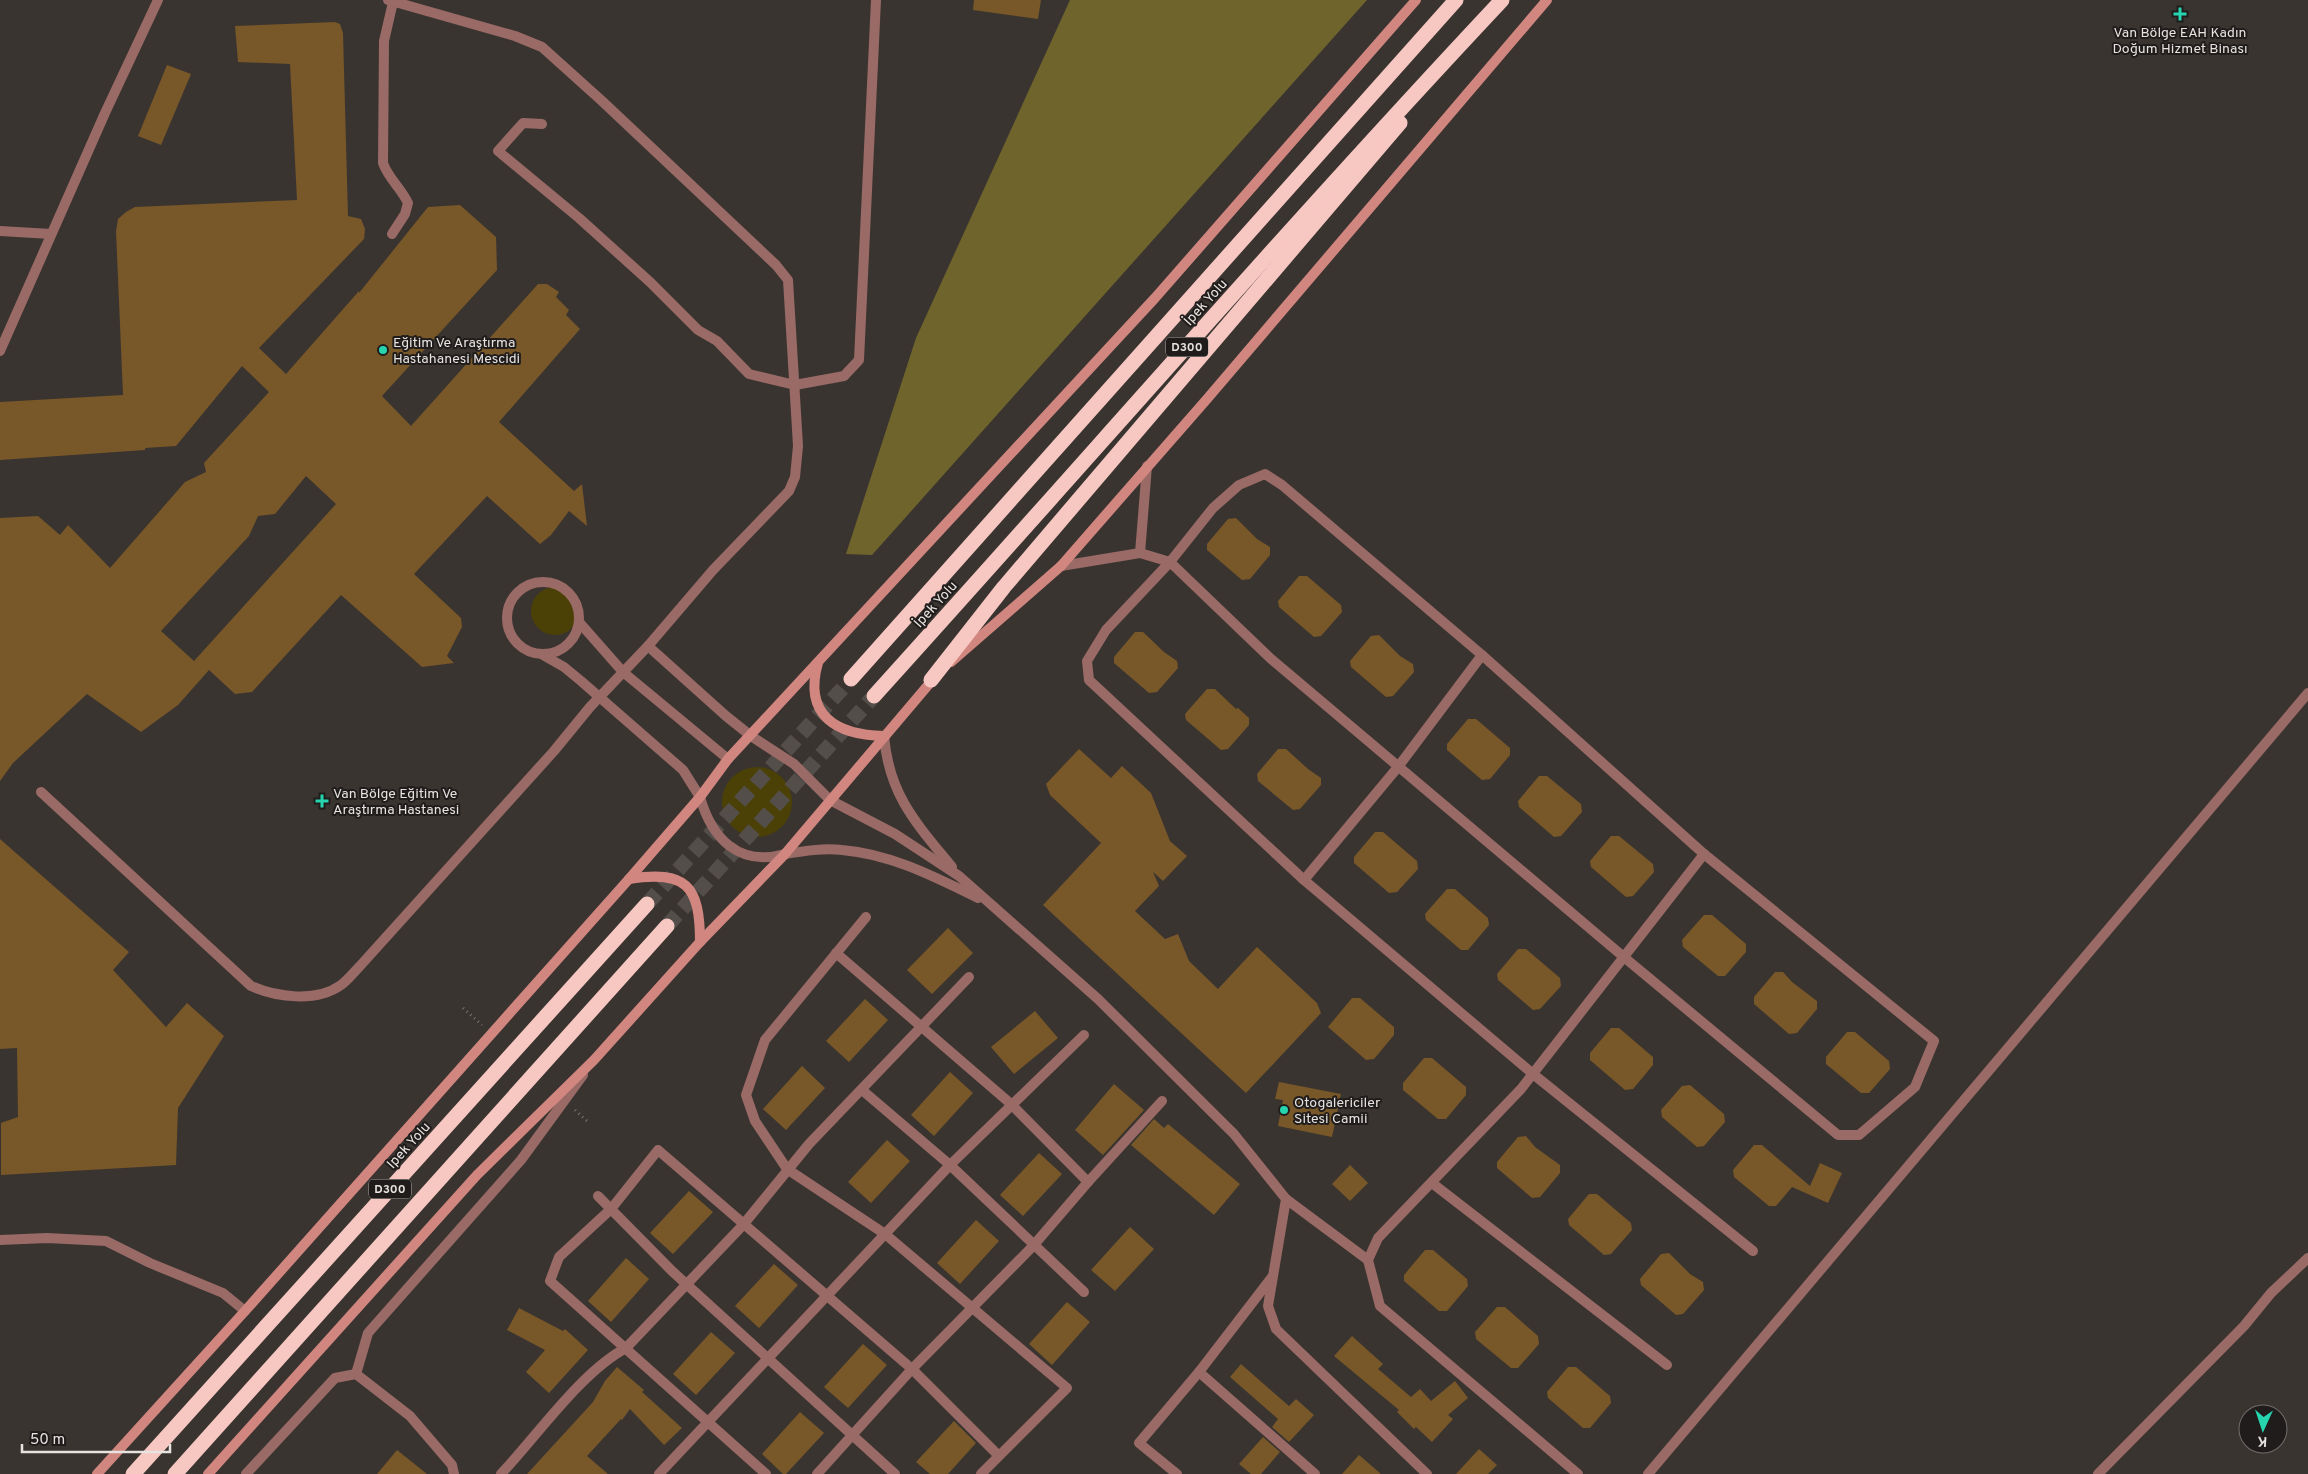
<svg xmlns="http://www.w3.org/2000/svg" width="2308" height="1474" viewBox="0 0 2308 1474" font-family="Overpass,sans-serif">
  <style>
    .green { fill: #4b4106 }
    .forest { fill: #6f642c }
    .building { fill: #785728; fill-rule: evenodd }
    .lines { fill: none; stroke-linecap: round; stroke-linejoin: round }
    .highway-tunnel { stroke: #544e4a; stroke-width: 15; stroke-dasharray: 15 8; stroke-linecap: butt }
    .path { stroke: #797470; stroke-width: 3; stroke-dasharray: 1 4; stroke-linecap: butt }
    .lane { stroke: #996a66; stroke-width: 10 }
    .street { stroke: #996a66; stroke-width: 10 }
    .secondary { stroke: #d18680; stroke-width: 10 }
    .highway { stroke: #f7c7c2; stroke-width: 15 }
    .poi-dot { fill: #26d5ae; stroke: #1f1c1b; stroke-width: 2 }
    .labels { text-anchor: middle; stroke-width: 4; stroke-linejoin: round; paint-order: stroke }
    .shield { fill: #1f1c1b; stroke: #aba7a5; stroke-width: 1 }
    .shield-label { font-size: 12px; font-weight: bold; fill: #e7e3e0 }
    .poi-label { font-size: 14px; fill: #e7e3e0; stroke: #1f1c1b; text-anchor: start }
    .street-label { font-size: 14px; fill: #e7e3e0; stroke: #1f1c1b }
  </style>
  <rect width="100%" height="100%" fill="#3a3430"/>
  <g class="green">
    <circle cx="555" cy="611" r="24"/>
    <circle cx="757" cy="802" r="35"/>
  </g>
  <path class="forest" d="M1070,0H1367L872,555L846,554L916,338Z"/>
  <g class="building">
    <path d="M974,0H1041L1038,19L973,10Z"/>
    <path d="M335,22L340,24L343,33L348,216L361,219L365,229L364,239L259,348L286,374L359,291V293L428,207L460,205L496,237L497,270L382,396L411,426L538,284H547L559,292L556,297L569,310L566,315L580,329L499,422L574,491L582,484L587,526L569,511L551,535L540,544L487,496L414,574L461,618L462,627L447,656L454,663L422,667L341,595L252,692L235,694L209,670L178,705L141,732L87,694L13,763L0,781V518L38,516L60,535L68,525L110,568L185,482L206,472L204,463L269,392L242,366L176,446L145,448V450L0,460V402L123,395L116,231L118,219L126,212L135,207L297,200L290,64L238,62L235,26ZM306,476L336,504L194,661L161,631L249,536L258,516L275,514Z"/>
    <path d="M167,65L191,74L161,145L138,136Z"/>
    <path d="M1236,518L1257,539L1270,547V555L1250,579L1242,580L1207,550V544L1228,519Z"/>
    <path d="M1299,576H1307L1341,605L1342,612L1321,636L1314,637L1279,607L1278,601Z"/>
    <path d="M1135,632H1143L1164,652L1177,661L1178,668L1157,692L1149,693L1114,663V657Z"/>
    <path d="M1379,635L1400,656L1413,664L1414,672L1393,696L1386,697L1351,667L1350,661L1371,636Z"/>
    <path d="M1207,689H1215L1236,709L1238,708L1249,718V725L1228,749L1221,750L1186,720L1185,714Z"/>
    <path d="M1468,719H1476L1510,748V755L1490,779L1482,780L1447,750V744Z"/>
    <path d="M1079,749L1111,778L1122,766L1151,793L1170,841L1187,856L1163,881L1153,872L1159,886L1135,911L1165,939L1178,934L1189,961L1218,989L1257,947L1317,1003L1321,1013L1246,1093L1043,905L1101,843L1050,795L1046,784Z"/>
    <path d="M1278,749H1286L1308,769L1321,778V785L1300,809L1293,810L1258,781L1257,774Z"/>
    <path d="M1539,776H1547L1581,804L1582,812L1561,836L1554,837L1519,807L1518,801Z"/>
    <path d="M1375,832H1383L1417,861L1418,869L1397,892L1389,893L1354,863V857Z"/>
    <path d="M1611,836H1619L1653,864L1654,872L1633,896L1626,897L1591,867L1590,861Z"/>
    <path d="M0,839L129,952L113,970L166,1027L187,1003L224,1036L178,1108L176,1165L1,1175V1123L18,1117L17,1048L0,1049Z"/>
    <path d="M1447,889H1455L1488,918L1489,925L1468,950H1461L1426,920L1425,914Z"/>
    <path d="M1704,915H1712L1746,944V952L1725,976H1718L1683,947L1682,940Z"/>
    <path d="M948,928L973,953L932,994L907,970Z"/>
    <path d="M1518,949H1526L1560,978L1561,986L1540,1009L1533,1010L1498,980L1497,974Z"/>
    <path d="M1775,972H1783L1792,982L1817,1001V1009L1797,1033L1789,1034L1754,1004V997Z"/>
    <path d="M1352,998H1360L1394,1027V1035L1374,1059L1366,1060L1328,1027Z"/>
    <path d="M865,999L888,1020L849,1062L826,1041Z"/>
    <path d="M1035,1011L1058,1038L1014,1074L991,1047Z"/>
    <path d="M1611,1028H1619L1653,1057V1065L1633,1089L1625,1090L1590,1060V1053Z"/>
    <path d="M1847,1032H1855L1889,1061L1890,1069L1869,1093H1861L1826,1064V1057Z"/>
    <path d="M1424,1058H1432L1466,1087V1095L1446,1119H1438L1403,1090V1083Z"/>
    <path d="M802,1066L825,1088L786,1130L763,1109Z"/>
    <path d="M950,1072L973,1093L934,1136L911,1115Z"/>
    <path d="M1279,1082L1341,1094L1332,1137L1278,1126L1283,1100L1275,1099Z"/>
    <path d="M1114,1084L1144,1110L1103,1155L1075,1130Z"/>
    <path d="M1690,1085L1724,1114L1725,1122L1704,1146L1697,1147L1662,1117L1661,1110L1682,1086Z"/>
    <path d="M1154,1119L1164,1128L1168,1124L1240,1184L1214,1215L1131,1145Z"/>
    <path d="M1526,1136L1535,1147L1560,1165V1173L1540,1197L1532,1198L1497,1168V1162L1518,1137Z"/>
    <path d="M887,1140L910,1161L871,1203L848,1182Z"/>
    <path d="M1754,1145H1762L1810,1186L1820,1163L1842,1173L1828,1203L1792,1187L1776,1206H1769L1734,1177L1733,1170Z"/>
    <path d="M1039,1153L1062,1174L1023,1216L1000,1195Z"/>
    <path d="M1350,1165L1368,1183L1350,1201L1332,1184Z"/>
    <path d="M689,1191L713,1212L673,1254L650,1233Z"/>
    <path d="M1589,1194H1597L1631,1223L1632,1230L1611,1254L1604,1255L1569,1225L1568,1219Z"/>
    <path d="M976,1220L999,1241L960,1284L937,1263Z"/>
    <path d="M1130,1227L1154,1249L1115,1291L1091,1270Z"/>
    <path d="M1425,1250H1433L1467,1279L1468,1286L1447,1311H1439L1404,1281V1275Z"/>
    <path d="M1669,1253L1690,1274L1703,1282L1704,1290L1683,1314L1676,1315L1641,1285L1640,1279L1661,1254Z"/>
    <path d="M626,1258L649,1279L611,1322L588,1301Z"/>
    <path d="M774,1264L798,1285L759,1328L735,1306Z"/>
    <path d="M1067,1302L1090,1322L1052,1365L1029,1344Z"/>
    <path d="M1497,1307H1505L1538,1336L1539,1344L1518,1368H1511L1476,1339L1475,1332Z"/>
    <path d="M519,1308L563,1331L565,1329L588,1350L549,1393L526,1372L545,1350L507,1330Z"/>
    <path d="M711,1332L735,1353L696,1395L673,1374Z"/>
    <path d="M1352,1336L1383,1364L1378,1369L1411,1397L1420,1389L1431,1401L1455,1381L1468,1398L1448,1415L1453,1419L1432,1442L1416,1427L1414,1429L1397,1412L1399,1410L1334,1356Z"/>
    <path d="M863,1344L887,1365L848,1408L824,1387Z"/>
    <path d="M1241,1364L1289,1406L1296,1399L1314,1415L1289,1442L1272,1427L1278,1419L1230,1377Z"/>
    <path d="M617,1367L644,1390L642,1392L682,1428L664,1445L630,1409L622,1420L621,1419L587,1456L608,1474H527L593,1402L605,1381Z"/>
    <path d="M1568,1367H1576L1610,1396L1611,1403L1590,1428H1583L1548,1398L1547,1392Z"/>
    <path d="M800,1412L824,1433L786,1474H783L762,1454Z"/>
    <path d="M954,1421L976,1443L948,1474H930L916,1462Z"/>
    <path d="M1263,1437L1280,1452L1261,1474H1251L1239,1464Z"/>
    <path d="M1479,1449L1497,1465L1488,1474H1456Z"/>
    <path d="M397,1450L427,1474H377Z"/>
    <path d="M1359,1455L1381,1474H1342Z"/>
  </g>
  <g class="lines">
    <g class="highway-tunnel">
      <path d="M647,904L851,679"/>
      <path d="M667,926L874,696"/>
    </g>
    <g class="path">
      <path d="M463,1008L482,1025"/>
      <path d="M575,1110L587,1121"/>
    </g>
    <g class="lane">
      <path d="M542,124L523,123L498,151L579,218L650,282L698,330L717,341L749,374L795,385L844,376L859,360L876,0"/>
      <path d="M751,736L794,764L830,800"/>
      <path d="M700,797C712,839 739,867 785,854"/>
      <path d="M1648,1474L2308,693"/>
      <path d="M2098,1474L2244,1326L2271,1293L2308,1258"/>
    </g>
    <g class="street">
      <path d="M0,231L51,234"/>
      <path d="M392,234L405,214L408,203C401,188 388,178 383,163L384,41L393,2"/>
      <path d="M0,351L105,113L158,0"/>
      <path d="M1140,553L1170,562L1270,658L1625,958L1838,1135H1859L1915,1087L1934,1041L1704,854L1482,655L1282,485L1265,474L1239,485L1213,508L1170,562L1106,630L1087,661L1089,680L1304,880L1533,1074L1753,1251"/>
      <path d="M1061,566L1140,553L1147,466"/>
      <circle cx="543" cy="618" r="36"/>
      <path d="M579,622L623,672L728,759"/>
      <path d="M648,646L726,716L751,736"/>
      <path d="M543,655L564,667L581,681L683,770L700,797"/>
      <path d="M884,736C889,795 916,823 952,867"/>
      <path d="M41,792L251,986C276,997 316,1003 341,985C348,980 354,972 360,966L554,751L590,707L648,646L713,570L789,491L795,477L798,446L788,280L776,265L602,101L542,47L515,36L388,0"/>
      <path d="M830,800L895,834L959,876L1098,999L1234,1134L1286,1199L1268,1306L1276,1329L1427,1474"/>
      <path d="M785,854C804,851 823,848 842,850C891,854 935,877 978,898"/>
      <path d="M1304,880L1398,767L1482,655"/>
      <path d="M866,917L765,1040L746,1095L755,1121L787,1169L885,1234L1067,1388L981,1474"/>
      <path d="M836,953L1011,1104L1088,1182"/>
      <path d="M862,1090L950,1165L1084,1292"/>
      <path d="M1432,1183L1667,1365"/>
      <path d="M598,1196L672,1271L895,1474"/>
      <path d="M1286,1199L1368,1260"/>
      <path d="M0,1240L47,1238L106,1241L150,1263L223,1293L245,1311"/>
      <path d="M1199,1372L1315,1474"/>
      <path d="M356,1374L368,1333L521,1160L583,1075"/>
      <path d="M246,1474L335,1378L356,1374L410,1416L452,1465L454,1474"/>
      <path d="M501,1474C537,1436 581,1372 626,1348L743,1225L809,1144L969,977"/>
      <path d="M659,1474L950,1165L1084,1035"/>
      <path d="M766,1474L550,1281L559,1257L611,1209L658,1150L912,1369L998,1455"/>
      <path d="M817,1474L912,1369L1033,1246L1088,1182L1162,1101"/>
      <path d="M1177,1474L1139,1443L1199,1372L1272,1277"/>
      <path d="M1578,1474L1380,1306L1368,1260L1378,1238L1521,1089L1704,854"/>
    </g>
    <g class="secondary">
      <path d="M951,662L1061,566L1207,399L1547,0"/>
      <path d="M818,663C803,716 837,735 884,736"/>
      <path d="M629,879C686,870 700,885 700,942"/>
      <path d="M97,1474L245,1311L629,879L700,797L728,759L1155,298L1416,0"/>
      <path d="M208,1474L477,1175L594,1060L700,942L785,854L935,677"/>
    </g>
    <g class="highway">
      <path d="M851,679L1456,0"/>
      <path d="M931,680L1004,587L1400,123"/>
      <path d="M874,696C1084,464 1288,228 1502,0"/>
      <path d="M133,1474L647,904"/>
      <path d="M175,1474L667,926"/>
    </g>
  </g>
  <g class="poi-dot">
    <path d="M2177.5 6.5h5v5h5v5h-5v5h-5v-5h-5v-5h5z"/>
    <circle cx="383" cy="350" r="5"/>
    <path d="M319.5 793.5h5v5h5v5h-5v5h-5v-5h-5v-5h5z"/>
    <circle cx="1284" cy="1110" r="5"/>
  </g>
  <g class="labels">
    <g class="shield">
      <rect x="1166" y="337.5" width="42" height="19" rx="4"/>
      <rect x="369" y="1179.5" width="42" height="19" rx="4"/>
    </g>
    <g class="shield-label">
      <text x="1187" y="351">D300</text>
      <text x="390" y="1193">D300</text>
    </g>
    <g class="poi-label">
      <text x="2180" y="37" text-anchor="middle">Van Bölge EAH Kadın<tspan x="2180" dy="16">Doğum Hizmet Binası</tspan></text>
      <text x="393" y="347">Eğitim Ve Araştırma<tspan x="393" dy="16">Hastahanesi Mescidi</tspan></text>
      <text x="333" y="798">Van Bölge Eğitim Ve<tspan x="333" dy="16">Araştırma Hastanesi</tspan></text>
      <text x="1294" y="1107">Otogalericiler<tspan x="1294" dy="16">Sitesi Camii</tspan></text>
    </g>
    <g class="street-label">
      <text transform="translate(1205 302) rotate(-48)" y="5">İpek Yolu</text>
      <text transform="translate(935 604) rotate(-48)" y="5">İpek Yolu</text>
      <text transform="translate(408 1145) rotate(-48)" y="5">Ipek Yolu</text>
    </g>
  </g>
  <g transform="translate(2263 1429) rotate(183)"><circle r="24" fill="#1f1c1b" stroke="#6f6c6a"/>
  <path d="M0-4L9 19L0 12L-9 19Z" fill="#26d5ae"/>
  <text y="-8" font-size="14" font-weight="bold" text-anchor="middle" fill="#e7e3e0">K</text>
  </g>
  <path d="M22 1444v8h148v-8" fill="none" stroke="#e7e3e0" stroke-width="2.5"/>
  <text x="30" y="1444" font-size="15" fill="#e7e3e0" stroke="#1f1c1b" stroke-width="4" paint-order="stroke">50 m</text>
</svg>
